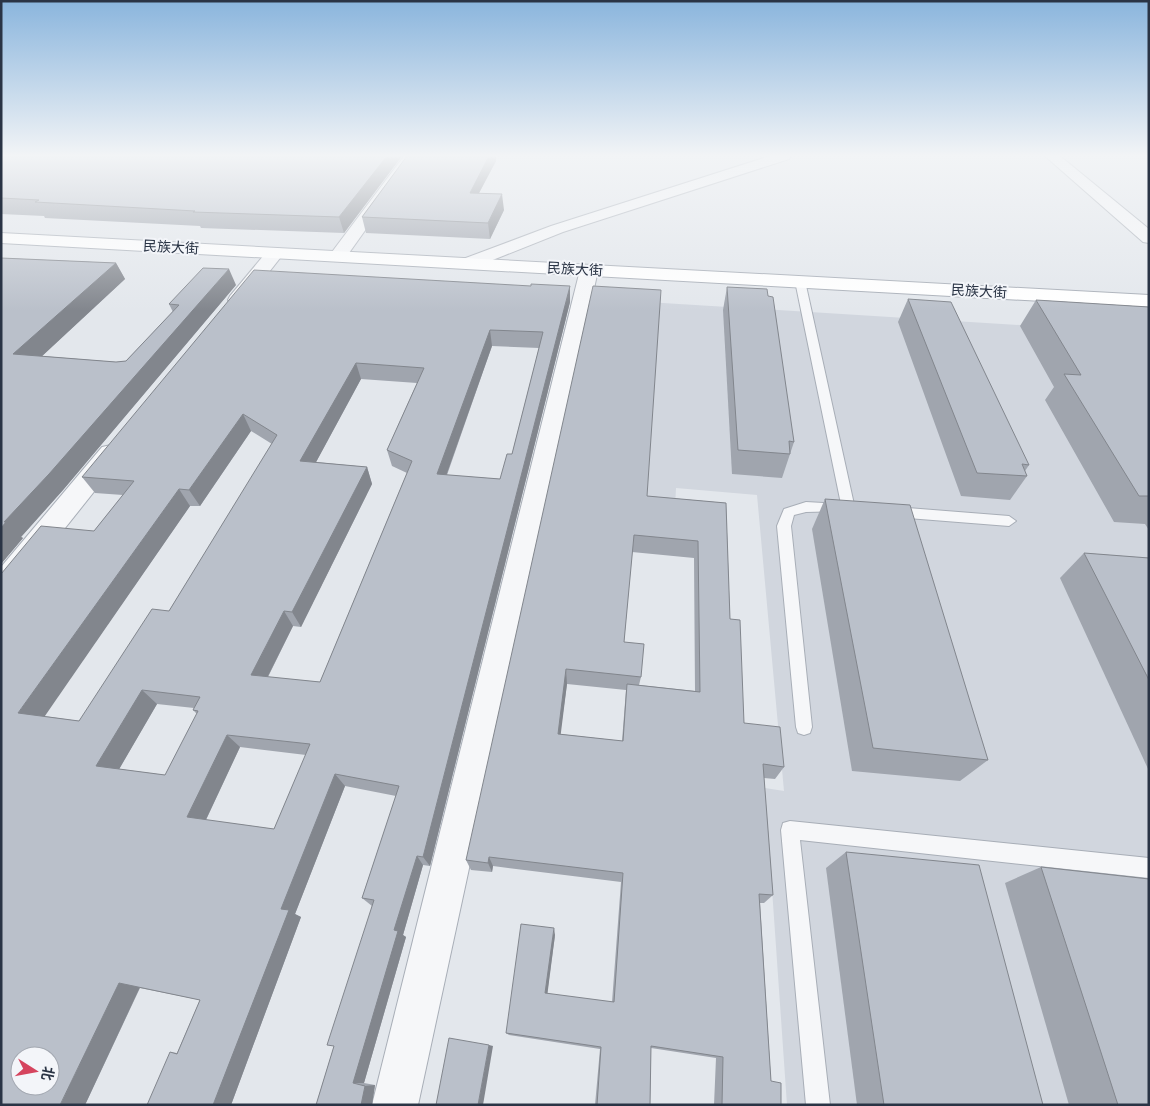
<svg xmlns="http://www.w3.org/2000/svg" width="1150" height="1106" viewBox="0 0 1150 1106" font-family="'IBM Plex Sans','Noto Sans SC',sans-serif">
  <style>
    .built { fill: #d1d6de }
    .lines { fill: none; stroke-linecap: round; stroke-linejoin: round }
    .service-casing { stroke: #a8aeb7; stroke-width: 2 }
    .minor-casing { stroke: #a8aeb7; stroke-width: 2 }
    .tertiary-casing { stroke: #a8aeb7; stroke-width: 2 }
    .secondary-casing { stroke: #a8aeb7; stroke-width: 2 }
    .service { fill: #f6f7f9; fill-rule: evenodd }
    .minor { fill: #f6f7f9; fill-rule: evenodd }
    .tertiary { fill: #f6f7f9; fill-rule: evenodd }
    .secondary { fill: #fff; fill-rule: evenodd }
    .wall { fill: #a0a5ae; fill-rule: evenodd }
    .shaded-wall { fill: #82868d }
    .building { fill: #bac0ca; stroke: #82868d; fill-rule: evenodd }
    .labels { text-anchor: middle; stroke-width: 4; stroke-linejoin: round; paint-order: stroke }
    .far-street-label { font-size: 14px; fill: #2a3445; stroke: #f3f5f9 }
  </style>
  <rect width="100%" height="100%" fill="#e3e7ec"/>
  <path class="built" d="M598,299L1149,333V1105H787L765,788L784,791L757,495L676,488L675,508L563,498Z"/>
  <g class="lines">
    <defs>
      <g id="service">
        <path d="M800,278L805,281L855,509L849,514L844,511L806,512L794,515L791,526L812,727L810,733L804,735L798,733L796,727L777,526L784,509L806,502L841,504L795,281Z"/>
        <path d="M895,507L1009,516L1016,521L1009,526L895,517L888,512Z"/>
        <path d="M790,821L1149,858V878L800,840L830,1105H806L781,830L783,823Z"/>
      </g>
      <g id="minor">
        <path d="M404,156H418L344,260H332L329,256Z"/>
        <path d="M1045,156H1060L1149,229V243L1143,242Z"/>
        <path d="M275,248L281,249L284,253L244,304H230L228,300L230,296L269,249Z"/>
        <path d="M589,265L595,266L598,270L418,1105H372L580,270L583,266Z"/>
        <path d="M111,445L120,447L123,453L120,459L11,596L1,600V567L102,447Z"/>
      </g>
      <path id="tertiary" d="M770,156H791L789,159L563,232L475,267H463L460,263L463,259L551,226Z"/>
      <path id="secondary" d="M1,233L1149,295V307L1,243Z"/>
    </defs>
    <use href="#service" class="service-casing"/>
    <use href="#minor" class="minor-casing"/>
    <use href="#tertiary" class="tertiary-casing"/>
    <use href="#secondary" class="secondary-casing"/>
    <use href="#service" class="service"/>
    <use href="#minor" class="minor"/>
    <use href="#tertiary" class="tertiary"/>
    <use href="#secondary" class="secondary"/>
  </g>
  <g class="wall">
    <path d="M1,156H402L344,233L201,228L200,226L45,218L44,216L1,214Z"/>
    <path d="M407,156H496V161L479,193L504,210L490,239L366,233L362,217Z"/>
    <path d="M1,258L116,263L125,279L42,356L116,362L126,361L173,312L169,304L236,285L63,490L21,537L23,538L1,564Z"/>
    <path d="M531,286H570V302L430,866L423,865L403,935L406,937L364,1083L375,1085L372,1105H316L334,1046L372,906L362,898L396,796L345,786L295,914L301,917L231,1105L170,1052L177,1053L200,1000L140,988L85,1105L1,574L94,531L123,495L95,493L82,477ZM492,346L539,348L512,454L500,479L447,475ZM361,379L417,383L387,450L392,466L407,473L320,682L268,677L293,626L301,627L372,484L367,467L316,462ZM251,431L272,444L169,611L79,721L44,716L190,506H200ZM157,704L194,708L193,710L197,714L165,775L119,769ZM240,747L306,755L274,829L206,820Z"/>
    <path d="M727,287L768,296L794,442L782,478L732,474L723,310Z"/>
    <path d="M908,299L1029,465L1025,471L1027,476L1010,500L961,496L898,322Z"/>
    <path d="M1036,300L1149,307V530L1145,524L1114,522L1045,400L1054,387L1020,326Z"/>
    <path d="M647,496L726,503L730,619L744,723L784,767L775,779L764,778L773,895L764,903H760L771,1081L781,1105H714L716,1058L651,1048L650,1105H595L600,1049L509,1035L506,1033L555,935L547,994L612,1002L621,882L493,866L492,872L471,870L466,860ZM632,552L694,558L695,691L639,685L641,677L624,642ZM567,684L626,690L622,741L560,734Z"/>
    <path d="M825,499L988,760L960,781L852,771L812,529Z"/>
    <path d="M1084,553L1149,558V771L1060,578Z"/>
    <path d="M846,852L1043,1105H857L826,868Z"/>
    <path d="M1041,867L1149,1105H1069L1005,883Z"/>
  </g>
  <g class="shaded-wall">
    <path d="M387,156H402L344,233L339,217Z"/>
    <path d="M489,156H496V161L471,208L470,193Z"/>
    <path d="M502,194L504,210L490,239L488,223Z"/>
    <path d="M116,263L125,279L26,371L13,354Z"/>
    <path d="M229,269L236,285L63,490L21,537L23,538L1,564V528L4,522Z"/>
    <path d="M570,286V302L430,866L423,857Z"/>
    <path d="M490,330L492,346L441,490L437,474Z"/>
    <path d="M356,363L361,379L308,477L300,461Z"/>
    <path d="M243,414L251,431L200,506L189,490Z"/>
    <path d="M367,467L372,484L301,627L292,612Z"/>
    <path d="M179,489L190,506L38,726L18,713Z"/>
    <path d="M284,611L293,626L262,688L251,675Z"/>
    <path d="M566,669L567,684L559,748L558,734Z"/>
    <path d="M142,690L157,704L114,778L96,766Z"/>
    <path d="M227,735L240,747L202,828L187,817Z"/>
    <path d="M335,774L345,786L295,914L301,917L231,1105H213L281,909Z"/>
    <path d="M417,856L423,865L403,935L406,937L364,1083H353L394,930Z"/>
    <path d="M489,857L493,866L492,872L488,863Z"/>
    <path d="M554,928L555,935L547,997L545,993Z"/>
    <path d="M119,983L140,987L85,1105H60Z"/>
    <path d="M489,1045L493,1046L483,1105H478Z"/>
    <path d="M375,1085L372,1105H361L365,1086Z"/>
  </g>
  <g class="building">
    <path d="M1,156H387L339,217L193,212L195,211L35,202L39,200L1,198Z"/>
    <path d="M407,156H489L470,193L502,194L488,223L362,217Z"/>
    <path d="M1,258L116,263L13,354L116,362L126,361L179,305L169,304L203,268L229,269L49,474L4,522H6L1,528Z"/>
    <path d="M254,270L531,286V284L570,286L423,857L417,856L394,930L398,931L353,1083L365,1086L361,1105H316L334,1046L327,1045L374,900L362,898L399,786L335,774L281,909L289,910L213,1105H147L170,1052L177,1054L200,1000L119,983L60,1105H1V574L41,526L94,531L134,481L82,477ZM490,330L543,332L512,454H507L500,479L437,474ZM356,363L424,368L387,450L412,461L320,682L251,675L284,611L292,612L367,467L300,461ZM243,414L277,435L169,611L152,609L79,721L18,713L179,489L189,490ZM142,690L200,697L193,710L198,711L165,775L96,766ZM227,735L310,744L274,829L187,817ZM20,1056H50V1086H20Z"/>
    <path d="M593,286L661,290L647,496L726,503L730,619L740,620L744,723L780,727L784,767L763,764L773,895L759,894L771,1081L781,1083V1105H722L723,1057L651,1046L650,1105H597L601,1047L506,1033L521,924L554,928L545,993L614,1002L623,873L489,857L488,863L466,860ZM634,535L698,541L700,692L627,684L623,741L558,734L566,669L641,677L644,644L624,642Z"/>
    <path d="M727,287L767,289L768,296L773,297L794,442L789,441L790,454L738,450Z"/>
    <path d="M908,299L951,302L1029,465L1022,464L1027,476L977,473Z"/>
    <path d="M1036,300L1149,307V496H1139L1064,374L1081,375Z"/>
    <path d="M825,499L910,505L988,760L873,748Z"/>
    <path d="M1084,553L1149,558V680Z"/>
    <path d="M846,852L979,865L1043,1105H884Z"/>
    <path d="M1041,867L1149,879V1105H1118Z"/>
    <path d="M449,1038L489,1045L478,1105H436Z"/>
  </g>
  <linearGradient id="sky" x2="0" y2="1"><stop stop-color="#8ab5dd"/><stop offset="0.5" stop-color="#f2f4f6"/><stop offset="1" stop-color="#f2f4f6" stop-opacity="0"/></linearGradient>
  <rect width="1150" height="311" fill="url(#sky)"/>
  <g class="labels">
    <g class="far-street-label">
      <text transform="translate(171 247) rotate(3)" y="5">民族大街</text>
      <text transform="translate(575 269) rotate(3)" y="5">民族大街</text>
      <text transform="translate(979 291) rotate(3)" y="5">民族大街</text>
    </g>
  </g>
  <rect width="1150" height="1106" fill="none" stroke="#2a3445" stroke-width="5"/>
  <g transform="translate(35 1071) rotate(101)"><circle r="24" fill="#f3f5f9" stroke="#a3a8b1"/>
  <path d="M0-4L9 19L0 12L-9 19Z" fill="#d5445e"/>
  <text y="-8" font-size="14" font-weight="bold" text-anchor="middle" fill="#2a3445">北</text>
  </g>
</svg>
